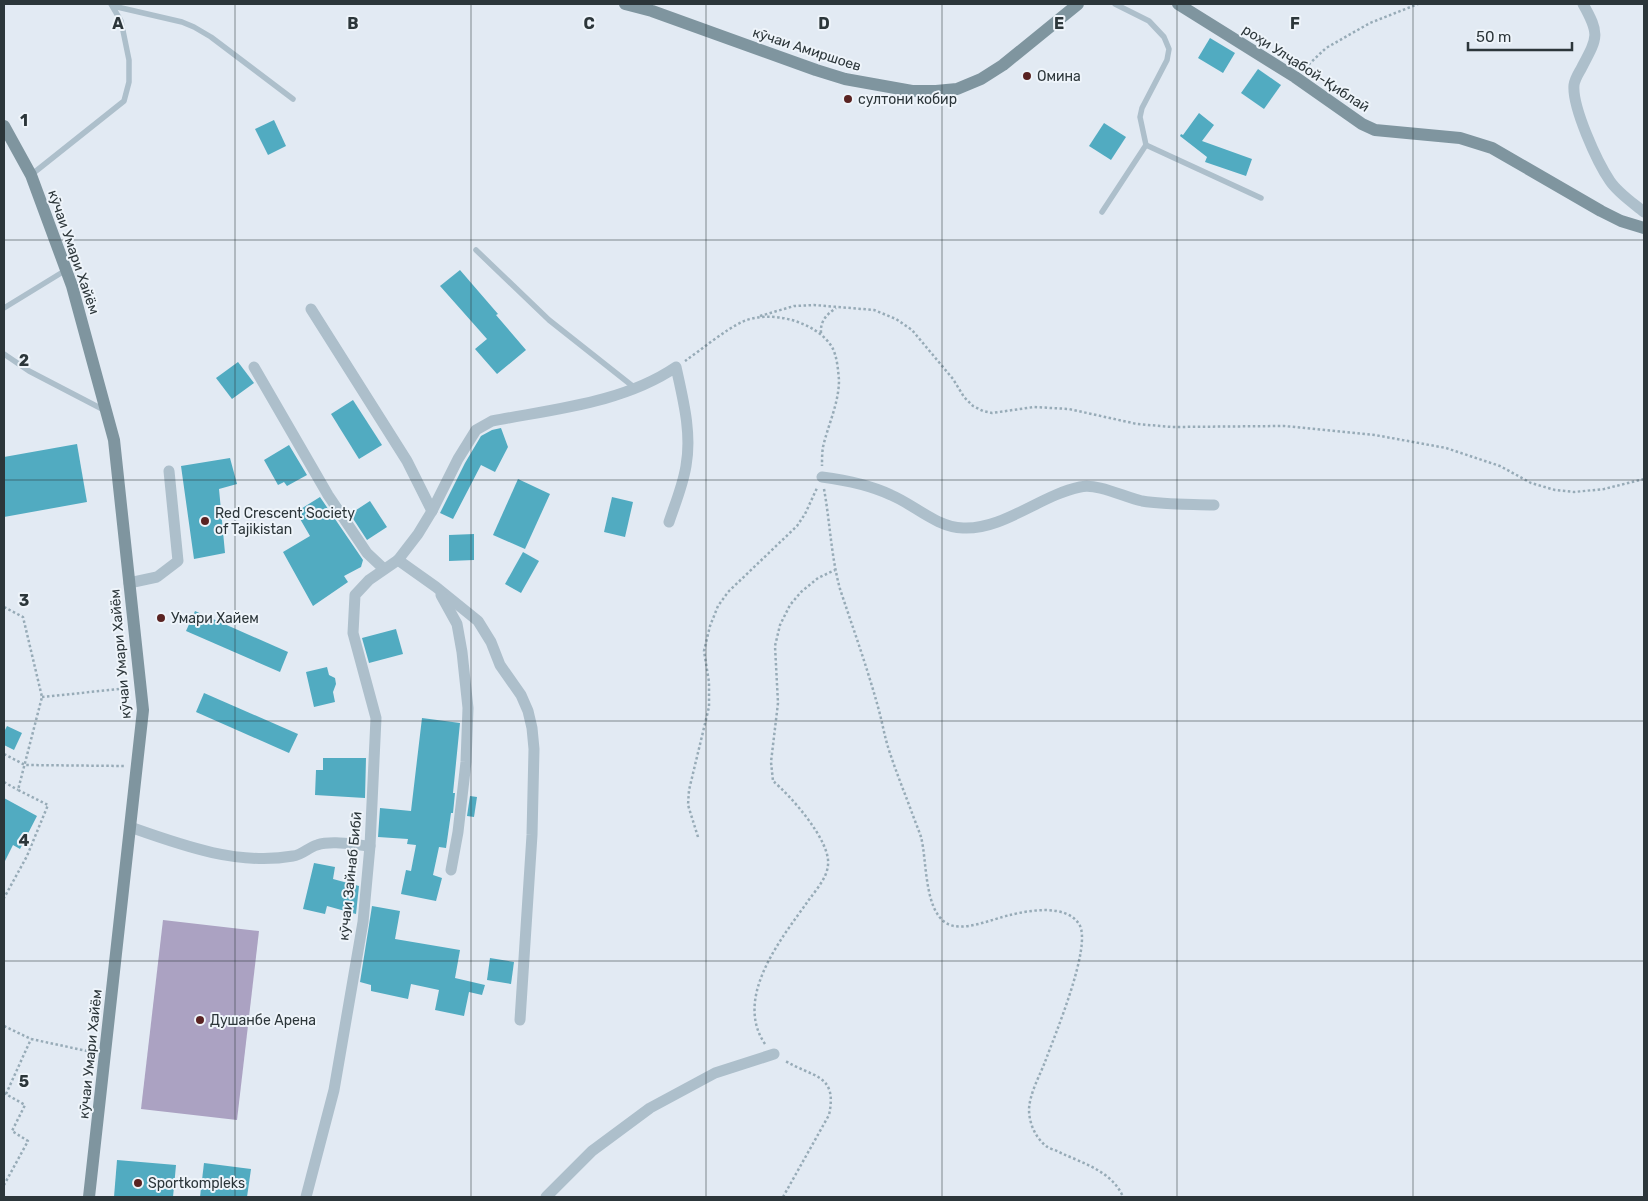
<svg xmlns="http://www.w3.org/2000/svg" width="1648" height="1201" viewBox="0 0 1648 1201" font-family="Rubik,sans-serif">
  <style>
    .green { fill: #aba2c2 }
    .building { fill: #51abc1 }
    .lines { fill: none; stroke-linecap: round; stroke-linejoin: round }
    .path { stroke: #97abb7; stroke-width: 2.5; stroke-dasharray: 2.5 2.5; stroke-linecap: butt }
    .lane { stroke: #adbfcb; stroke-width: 5.5 }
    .street { stroke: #adbfcb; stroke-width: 11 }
    .secondary { stroke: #7f959f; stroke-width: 12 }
    .grid { fill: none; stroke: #2c363a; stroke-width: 1; stroke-opacity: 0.55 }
    .poi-dot { fill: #5a2322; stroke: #eef4fa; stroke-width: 2 }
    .labels { text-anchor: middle; stroke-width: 4; stroke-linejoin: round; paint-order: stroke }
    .street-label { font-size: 14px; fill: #2c363a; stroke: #eef4fa }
    .poi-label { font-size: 14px; fill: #2c363a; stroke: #eef4fa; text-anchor: start }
    .grid-label { font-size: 16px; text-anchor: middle; font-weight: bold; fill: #2c363a; stroke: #eef4fa; stroke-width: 4; stroke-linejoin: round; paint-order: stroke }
  </style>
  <rect width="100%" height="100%" fill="#e2eaf3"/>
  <path class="green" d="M163,920L259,931L237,1120L141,1109Z"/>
  <g class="building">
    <path d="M1210,38L1235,53L1223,73L1198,58Z"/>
    <path d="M1258,69L1281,85L1264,109L1241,93Z"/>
    <path d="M1199,113L1214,125L1202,141L1252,159L1246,176L1205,162L1207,157L1180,136L1181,134L1183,135Z"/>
    <path d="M274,120L286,146L268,155L255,129Z"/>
    <path d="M1104,123L1126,137L1111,160L1089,146Z"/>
    <path d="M460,270L498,314L496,315L526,350L497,374L475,349L487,339L440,286Z"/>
    <path d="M238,362L254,383L232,399L216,378Z"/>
    <path d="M353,400L382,445L359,459L331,414Z"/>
    <path d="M501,428L508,447L495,472L481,465L453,519L440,513L465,463L481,436L492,430Z"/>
    <path d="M77,444L87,502L4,517V457Z"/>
    <path d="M289,445L307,475L287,486L284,482L278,485L264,460Z"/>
    <path d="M230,458L237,484L219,489L225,553L194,559L181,466Z"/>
    <path d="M518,479L550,494L525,549L493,535Z"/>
    <path d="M320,497L363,560L361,567L344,576L348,582L313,606L283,552L310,536L296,512Z"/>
    <path d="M612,497L633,502L625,537L604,532Z"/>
    <path d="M370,501L387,527L367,540L350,514Z"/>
    <path d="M474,534V560L449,561V535Z"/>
    <path d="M523,552L539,561L521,593L505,584Z"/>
    <path d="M195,611L288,652L280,672L186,631Z"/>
    <path d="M396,629L403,654L369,663L362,638Z"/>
    <path d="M327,667L329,675L335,678L336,684L333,692L335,702L314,707L306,672Z"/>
    <path d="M204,693L298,734L289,753L196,712Z"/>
    <path d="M422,718L460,723L453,793H455L453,813H451L446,848L439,847L433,875L442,878L436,901L401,894L406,870L411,871L416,845L407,844L408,839L378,837L380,808L411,811Z"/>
    <path d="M7,726L22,733L14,750L4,745V732Z"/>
    <path d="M323,758H366L365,798L315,795L316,770H323Z"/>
    <path d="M470,796L477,797L474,817L467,816Z"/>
    <path d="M4,798L37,816L20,849L13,845L4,863Z"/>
    <path d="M314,863L335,867L333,879L359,886L356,914L327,906L325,914L303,909Z"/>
    <path d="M372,906L400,911L395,939L460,950L455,978L485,985L482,995L469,992L464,1016L435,1010L439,990L411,984L408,999L371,991V985L360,982Z"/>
    <path d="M490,958L514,962L511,984L487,980Z"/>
    <path d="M117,1160L176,1165L173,1197H114Z"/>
    <path d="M204,1163L251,1169L247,1197H200Z"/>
  </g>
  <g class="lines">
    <g class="path">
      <path d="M1305,68L1326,48L1370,23L1418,4"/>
      <path d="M760,316L794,306L814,305L874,310L896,319L912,330L953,379L964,397L973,406L983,411L992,413L1034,407L1069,409L1137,424L1172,427L1284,426L1375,435L1446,448L1500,466L1531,483L1555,490L1574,492L1604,489L1644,479"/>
      <path d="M821,333C820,321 827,314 836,308"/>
      <path d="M685,361C702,349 725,330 742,322C769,309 816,321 832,347C837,356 838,369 839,380C839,403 828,425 823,447C822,453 822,460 822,466"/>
      <path d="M824,489C830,522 831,556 840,589C853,628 867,667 878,707C882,721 884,734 888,747C895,769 903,789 911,810C914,819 918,828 921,837C927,860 924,909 946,923C962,933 992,919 1010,915C1030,910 1066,904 1079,924C1093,945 1054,1037 1045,1062C1039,1077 1030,1093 1029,1109C1029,1123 1035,1137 1046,1146C1050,1149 1056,1150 1061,1153C1083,1163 1113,1172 1123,1197"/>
      <path d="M4,607L23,617L42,697L18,790L48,805L27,856L4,898"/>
      <path d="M42,697L129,688"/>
      <path d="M4,754L25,765L125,766"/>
      <path d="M4,782L18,790"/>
      <path d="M698,837L688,805L689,790L709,707V682L704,651L710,626L718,606L728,592L797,526L805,514L817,488"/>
      <path d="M4,1026L31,1039L87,1051"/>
      <path d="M765,1044C733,997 782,938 808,901C816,890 827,878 828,865C831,841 790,795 773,781L771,762L778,703L775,646L780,625L790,605L801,592L818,578L835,570"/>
      <path d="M4,1093L25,1105L12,1131L28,1141L4,1185"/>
      <path d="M6,1094L31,1039"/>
      <path d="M783,1197L829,1115C838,1073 812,1078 784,1060"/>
    </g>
    <g class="lane">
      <path d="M1115,4L1149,21L1164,37L1169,49L1167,60L1142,108L1140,117L1146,145L1261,198"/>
      <path d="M113,6L182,22L194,27L211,37L293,99"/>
      <path d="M31,175L124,101L129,82V60L121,21L111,4"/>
      <path d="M1102,212L1146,145"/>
      <path d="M476,250L549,320L635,388"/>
      <path d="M4,308L66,270"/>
      <path d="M4,354L29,371L104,410"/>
    </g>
    <g class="street">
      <path d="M1583,4C1600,34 1598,37 1582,67C1579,73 1575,78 1574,85C1572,107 1597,162 1610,181C1618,193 1633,203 1644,212"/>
      <path d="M311,309L407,461L432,511"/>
      <path d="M254,367L328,495L367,553L384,569"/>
      <path d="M822,477C845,480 870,485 891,495C915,505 936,527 963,528C1003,530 1041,495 1080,487C1098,483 1124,497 1142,501C1166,505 1190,504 1214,505"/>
      <path d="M398,560L436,587L478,621L491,642L500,665L521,695L528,711L532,728L534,749L532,835L520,1020"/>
      <path d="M129,583L157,577L178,561L169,471"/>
      <path d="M441,595L457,624L462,652L468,708L466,762L458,832L451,870"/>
      <path d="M130,827C181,845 238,866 293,856C302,855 309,847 317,845C333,840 354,845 370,846"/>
      <path d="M306,1197L334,1090L363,922L370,846L376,718L353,633L355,595L369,580L398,560L418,534L432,511L458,459L476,430L492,421C554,409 623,403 676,367C683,399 692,433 686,466C683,485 675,504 669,522"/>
      <path d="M546,1197L592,1151L650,1108L715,1073L774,1054"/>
    </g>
    <g class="secondary">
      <path d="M625,4L652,11L816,70L845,79L912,91H936L957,89L981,79L1003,65L1078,4"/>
      <path d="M1178,4L1295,77L1362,124L1375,130L1460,138L1492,148L1601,211L1621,221L1644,228"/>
      <path d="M4,126L31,175L72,286L114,440L143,710L89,1197"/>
    </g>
  </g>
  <path class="grid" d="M235,4V1197M471,4V1197M706,4V1197M942,4V1197M1177,4V1197M1413,4V1197M4,240H1644M4,480H1644M4,721H1644M4,961H1644"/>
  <g class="poi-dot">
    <circle cx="1027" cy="76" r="5"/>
    <circle cx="848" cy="99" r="5"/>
    <circle cx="205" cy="521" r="5"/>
    <circle cx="161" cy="618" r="5"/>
    <circle cx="200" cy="1020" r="5"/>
    <circle cx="138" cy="1183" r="5"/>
  </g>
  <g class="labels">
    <g class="street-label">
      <text transform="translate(807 49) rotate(18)" y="5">кӯчаи Амиршоев</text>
      <text transform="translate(1306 68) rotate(33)" y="5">роҳи Улҷабой-Қиблаӣ</text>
      <text transform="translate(74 252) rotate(71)" y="5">кӯчаи Умари Хайём</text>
      <text transform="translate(120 654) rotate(-95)" y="5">кӯчаи Умари Хайём</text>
      <text transform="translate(350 876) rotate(-84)" y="5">кӯчаи Зайнаб Бибӣ</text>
      <text transform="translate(90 1054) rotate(-84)" y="5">кӯчаи Умари Хайём</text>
    </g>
    <g class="poi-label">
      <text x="1037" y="81">Омина</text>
      <text x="858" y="104">султони кобир</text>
      <text x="215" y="518">Red Crescent Society<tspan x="215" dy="16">of Tajikistan</tspan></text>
      <text x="171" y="623">Умари Хайем</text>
      <text x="210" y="1025">Душанбе Арена</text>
      <text x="148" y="1188">Sportkompleks</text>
    </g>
  </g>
  <g class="grid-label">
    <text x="118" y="29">A</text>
    <text x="353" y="29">B</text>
    <text x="589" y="29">C</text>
    <text x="824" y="29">D</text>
    <text x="1059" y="29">E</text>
    <text x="1295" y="29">F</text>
    <text x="24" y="126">1</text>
    <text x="24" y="366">2</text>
    <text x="24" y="606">3</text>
    <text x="24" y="846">4</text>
    <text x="24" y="1087">5</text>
  </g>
  <rect width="1648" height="1201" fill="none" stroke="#2c363a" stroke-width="10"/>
  <path d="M1468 42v8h104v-8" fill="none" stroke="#2c363a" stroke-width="2.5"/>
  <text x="1476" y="42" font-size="15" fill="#2c363a" stroke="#eef4fa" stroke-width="4" paint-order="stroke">50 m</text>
</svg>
